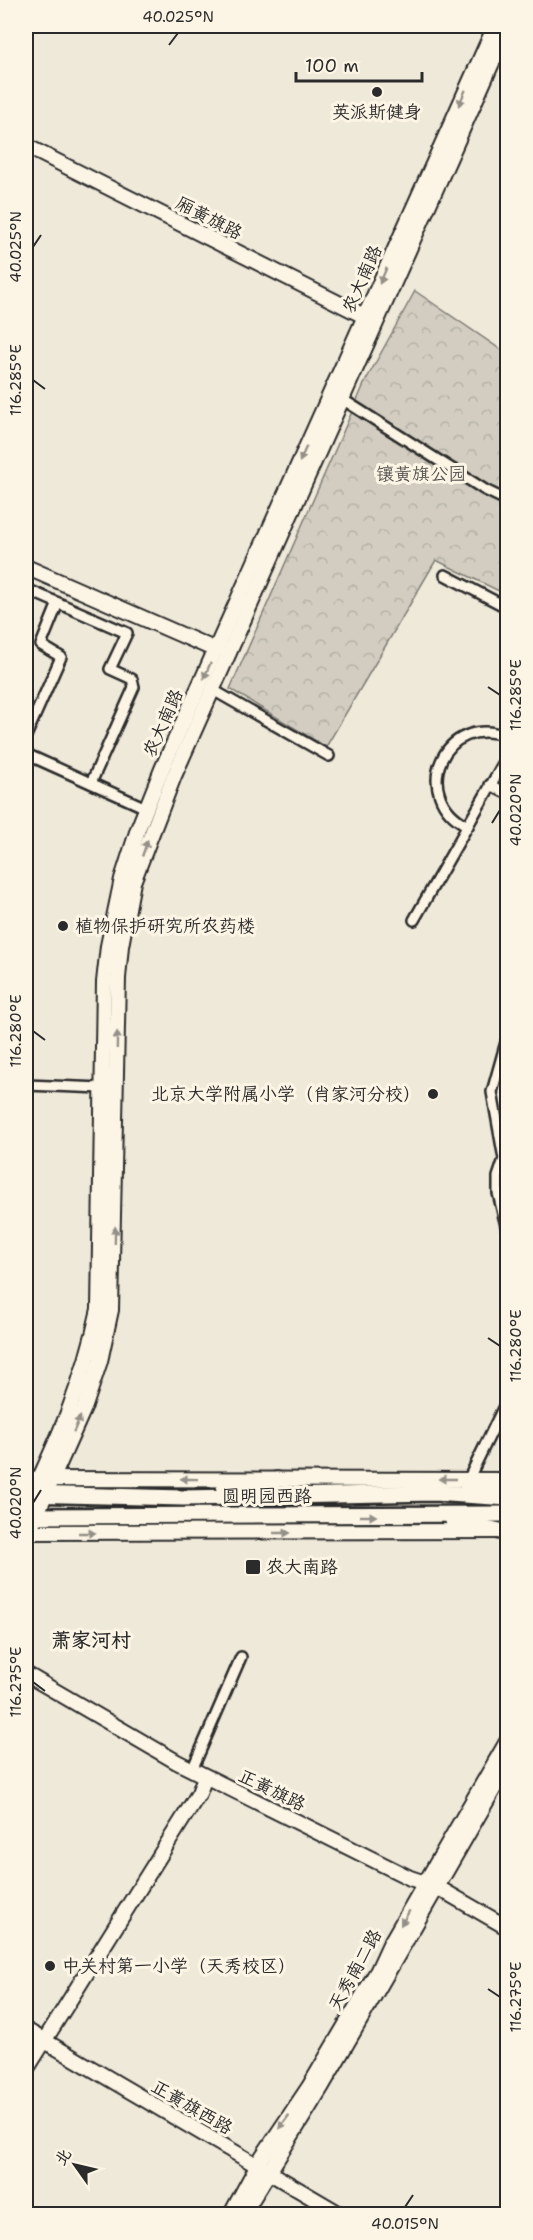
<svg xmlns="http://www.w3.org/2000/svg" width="533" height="2240" viewBox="0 0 533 2240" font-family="'Shantell Sans','LXGW WenKai TC',sans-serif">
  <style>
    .park { fill: url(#park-crowns); stroke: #7e7c76; stroke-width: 1.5 }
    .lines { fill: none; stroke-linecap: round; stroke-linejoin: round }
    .street-casing { stroke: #2b2b2b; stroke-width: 14 }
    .secondary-casing { stroke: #2b2b2b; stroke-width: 18 }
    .primary-casing { stroke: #2b2b2b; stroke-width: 20 }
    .street { stroke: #fcf5e5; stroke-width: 9 }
    .secondary { stroke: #fcf5e5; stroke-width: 14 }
    .primary { stroke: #fcf5e5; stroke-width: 15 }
    .oneway { fill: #949088 }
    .ticks { fill: none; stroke: #2b2b2b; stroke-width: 2 }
    .poi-dot { fill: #2b2b2b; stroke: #fcf5e5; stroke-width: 2 }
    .labels { text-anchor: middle; stroke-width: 6; stroke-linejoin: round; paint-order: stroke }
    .poi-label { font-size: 18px; fill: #2b2b2b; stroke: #fcf5e5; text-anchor: start }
    .street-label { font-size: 18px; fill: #2b2b2b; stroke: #fcf5e5 }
    .park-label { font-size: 18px; fill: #555450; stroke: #fcf5e5 }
    .neighbourhood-label { font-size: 20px; font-weight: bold; fill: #2b2b2b; stroke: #fcf5e5 }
    .neatline { fill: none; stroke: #2b2b2b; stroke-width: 2 }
    .ticks-label { font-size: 15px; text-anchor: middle; fill: #2b2b2b }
  </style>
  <defs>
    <pattern id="park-crowns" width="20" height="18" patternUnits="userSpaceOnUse" patternTransform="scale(1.5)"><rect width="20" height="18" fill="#d2cdc0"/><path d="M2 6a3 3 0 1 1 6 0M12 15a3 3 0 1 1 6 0" fill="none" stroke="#b4b0a5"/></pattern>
  </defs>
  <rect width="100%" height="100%" fill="#efe9da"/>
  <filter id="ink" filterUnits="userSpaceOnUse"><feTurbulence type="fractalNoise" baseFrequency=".0167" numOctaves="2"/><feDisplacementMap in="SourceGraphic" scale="12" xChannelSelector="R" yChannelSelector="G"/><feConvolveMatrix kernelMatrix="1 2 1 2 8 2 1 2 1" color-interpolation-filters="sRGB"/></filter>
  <g filter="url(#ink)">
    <path class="park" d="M415,291L507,354V595L436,560L326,747L230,689L365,382Z"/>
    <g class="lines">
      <defs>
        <g id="street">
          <path d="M342,399L485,490L508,501"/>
          <path d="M445,575L508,608"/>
          <path d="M26,589L127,633L110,669L132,679L134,687L91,783"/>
          <path d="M213,690L329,756"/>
          <path d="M26,736L61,657L41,645L58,603"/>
          <path d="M26,754L146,808"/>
          <path d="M490,785L508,794"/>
          <path d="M468,826C407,795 445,711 508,737"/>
          <path d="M414,920L508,755"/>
          <path d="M508,1035L492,1092L504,1159L498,1177V1193L508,1234"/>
          <path d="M26,1085L103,1088"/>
          <path d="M469,1478L508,1398"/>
          <path d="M192,1770L241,1657"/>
        </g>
        <g id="secondary">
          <path d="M26,146L372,320"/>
          <path d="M26,567L216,650"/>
          <path d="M26,1479L508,1480"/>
          <path d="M26,1507C58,1441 84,1381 99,1309L104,982L108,946L122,879L138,829L162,769L495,26"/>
          <path d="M26,1532L508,1531"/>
          <path d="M26,1538L85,1406L100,1361L111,1310L118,978L121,946L133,882L174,776L508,27"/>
          <path d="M26,1674L177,1762L410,1878L437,1887L508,1928"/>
          <path d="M26,2030L340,2214"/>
          <path d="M26,2070L199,1793L205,1777"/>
          <path d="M231,2214L262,2157L309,2087L378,1970L390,1944L508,1740"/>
          <path d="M243,2214L322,2086L508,1764"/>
        </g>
        <g id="primary">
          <path d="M224,1490L277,1480"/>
          <path d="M467,1490L492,1487L505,1480"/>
          <path d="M26,1494L183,1498L434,1493L508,1498"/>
          <path d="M26,1516L508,1514"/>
          <path d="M453,1521L500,1531"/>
        </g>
      </defs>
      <use href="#street" class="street-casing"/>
      <use href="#secondary" class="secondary-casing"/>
      <use href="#primary" class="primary-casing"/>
      <use href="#street" class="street"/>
      <use href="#secondary" class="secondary"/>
      <use href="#primary" class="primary"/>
    </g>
    <defs><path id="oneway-solid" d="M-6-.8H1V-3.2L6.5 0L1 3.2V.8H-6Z" transform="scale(1.5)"/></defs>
    <g class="oneway">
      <use href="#oneway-solid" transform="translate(462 98) rotate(114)"/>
      <use href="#oneway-solid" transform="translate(383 276) rotate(114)"/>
      <use href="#oneway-solid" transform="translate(303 454) rotate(114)"/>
      <use href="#oneway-solid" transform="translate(207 671) rotate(114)"/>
      <use href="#oneway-solid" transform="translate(145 848) rotate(-71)"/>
      <use href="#oneway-solid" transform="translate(117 1040) rotate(-89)"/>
      <use href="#oneway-solid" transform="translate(115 1235) rotate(-89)"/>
      <use href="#oneway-solid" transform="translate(77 1424) rotate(-66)"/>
      <use href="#oneway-solid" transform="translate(189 1479) rotate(-179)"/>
      <use href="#oneway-solid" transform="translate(447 1479) rotate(180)"/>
      <use href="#oneway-solid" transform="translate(368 1516)"/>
      <use href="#oneway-solid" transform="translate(87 1533)"/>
      <use href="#oneway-solid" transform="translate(282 1533)"/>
      <use href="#oneway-solid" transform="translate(405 1918) rotate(121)"/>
      <use href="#oneway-solid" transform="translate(284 2122) rotate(126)"/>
    </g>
  </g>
  <path class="ticks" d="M169,45L178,33M33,247L41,235M33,380L45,389M488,687L500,695M492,823L500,810M33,1031L45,1040M488,1338L500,1346M33,1503L41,1490M33,1682L45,1691M488,1989L500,1997M405,2207L413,2195"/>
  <g class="poi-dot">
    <circle cx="377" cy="92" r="6"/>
    <circle cx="63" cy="926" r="6"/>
    <circle cx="433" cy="1094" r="6"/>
    <rect x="245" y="1559" width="16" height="16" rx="3"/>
    <circle cx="50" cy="1966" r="6"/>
  </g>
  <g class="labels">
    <g class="poi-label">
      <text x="377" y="118" text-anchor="middle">英派斯健身</text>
      <text x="75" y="932">植物保护研究所农药楼</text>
      <text x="421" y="1100" text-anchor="end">北京大学附属小学（肖家河分校）</text>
      <text x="266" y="1573">农大南路</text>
      <text x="62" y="1972">中关村第一小学（天秀校区）</text>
    </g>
    <g class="street-label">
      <text transform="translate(209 218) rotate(27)" y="6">厢黄旗路</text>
      <text transform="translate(362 279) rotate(-66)" y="6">农大南路</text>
      <text transform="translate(163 723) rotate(-66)" y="6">农大南路</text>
      <text x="267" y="1502">圆明园西路</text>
      <text transform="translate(272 1790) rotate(26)" y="6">正黄旗路</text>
      <text transform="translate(355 1970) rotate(-61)" y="6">天秀南二路</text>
      <text transform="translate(192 2107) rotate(30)" y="6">正黄旗西路</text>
    </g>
    <g class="park-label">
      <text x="421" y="480">镶黄旗公园</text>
    </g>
    <g class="neighbourhood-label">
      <text x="91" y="1647">萧家河村</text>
    </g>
  </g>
  <rect width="533" height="2240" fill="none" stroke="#fcf5e5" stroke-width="66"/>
  <g transform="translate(75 2165) rotate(304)" stroke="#fcf5e5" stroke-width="4.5" paint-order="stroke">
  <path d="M0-4.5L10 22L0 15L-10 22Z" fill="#2b2b2b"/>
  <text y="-9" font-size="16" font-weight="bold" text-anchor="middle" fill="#2b2b2b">北</text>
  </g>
  <path d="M296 72v9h126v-9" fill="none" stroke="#2b2b2b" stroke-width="3"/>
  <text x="305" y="72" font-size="18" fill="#2b2b2b" stroke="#fcf5e5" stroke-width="4.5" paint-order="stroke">100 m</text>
  <rect x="33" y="33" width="467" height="2174" class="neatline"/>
  <g class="ticks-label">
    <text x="178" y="22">40.025°N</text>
    <text transform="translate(16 247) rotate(-90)" y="5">40.025°N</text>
    <text transform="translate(16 380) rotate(-90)" y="5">116.285°E</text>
    <text transform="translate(516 695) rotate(-90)" y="5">116.285°E</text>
    <text transform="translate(516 810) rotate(-90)" y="5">40.020°N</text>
    <text transform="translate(16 1031) rotate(-90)" y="5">116.280°E</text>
    <text transform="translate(516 1346) rotate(-90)" y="5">116.280°E</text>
    <text transform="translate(16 1503) rotate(-90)" y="5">40.020°N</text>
    <text transform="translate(16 1682) rotate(-90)" y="5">116.275°E</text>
    <text transform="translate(516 1997) rotate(-90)" y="5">116.275°E</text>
    <text x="405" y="2229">40.015°N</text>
  </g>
</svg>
